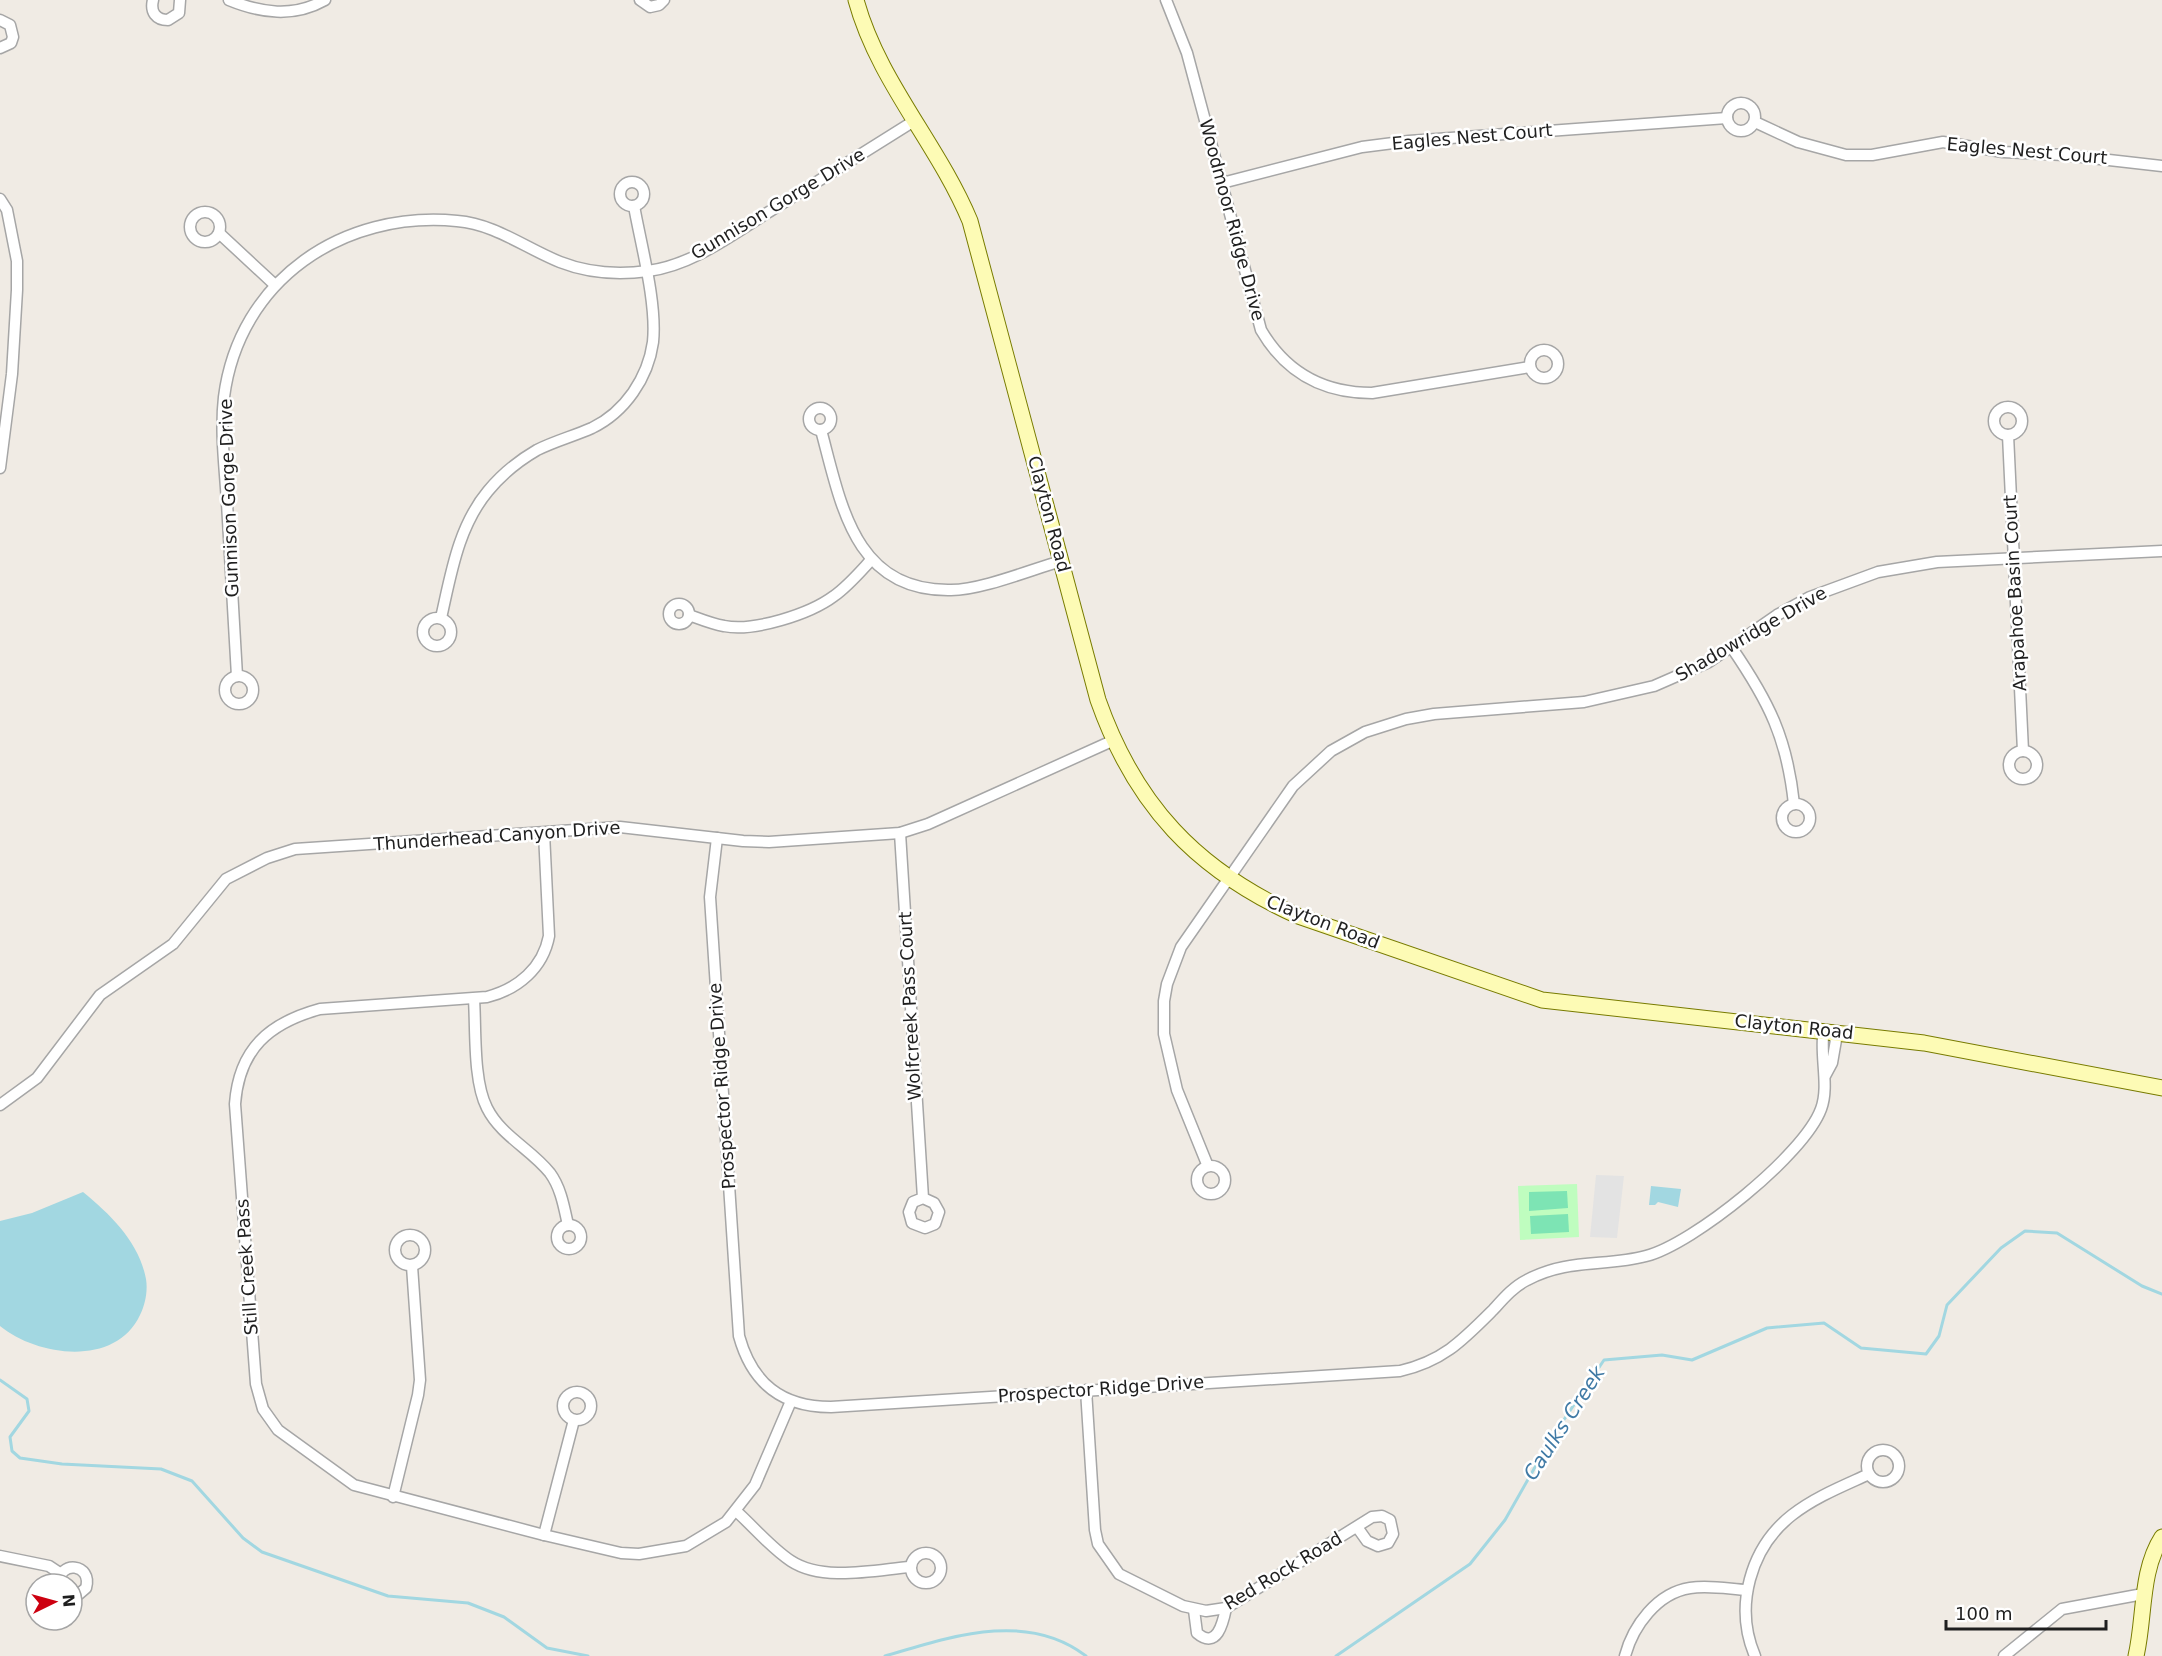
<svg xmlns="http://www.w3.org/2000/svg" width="2162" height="1656" viewBox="0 0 2162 1656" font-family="'DejaVu Sans',sans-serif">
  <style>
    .park { fill: #bffdbf }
    .pitch { fill: #7de4b4 }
    .parking { fill: #e3e3e3 }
    .water { fill: #a2d7e1 }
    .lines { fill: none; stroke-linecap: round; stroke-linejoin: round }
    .stream { stroke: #a2d7e1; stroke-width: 3 }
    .street-casing { stroke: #a6a6a6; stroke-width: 13 }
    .secondary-casing { stroke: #787b00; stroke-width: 17 }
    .street { stroke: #fff; stroke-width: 10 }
    .secondary { stroke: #fdfbb5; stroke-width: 15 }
    .labels { text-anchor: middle; stroke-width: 5; stroke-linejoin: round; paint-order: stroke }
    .street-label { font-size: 18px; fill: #1f1f1f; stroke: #fff }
    .water-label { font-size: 20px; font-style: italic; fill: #407aa5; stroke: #fff }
  </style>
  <rect width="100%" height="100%" fill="#f0ebe4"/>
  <path class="park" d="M1577,1184L1579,1237L1520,1240L1518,1186Z"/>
  <g class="pitch">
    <path d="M1567,1191L1568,1208L1529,1211V1192Z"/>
    <path d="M1568,1214L1569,1232L1531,1234L1530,1216Z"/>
  </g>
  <path class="parking" d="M1596,1175L1624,1176L1617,1238L1590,1237Z"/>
  <g class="water">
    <path d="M1651,1186L1681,1189L1678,1207L1658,1202L1655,1205H1649Z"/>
    <path d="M83,1192C111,1215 139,1242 146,1279C148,1291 145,1305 140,1315C116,1367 38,1357 0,1326V1221L32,1213Z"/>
  </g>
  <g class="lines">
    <g class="stream">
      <path d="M0,1380L27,1399L29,1411L10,1437L12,1451L20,1458L62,1464L161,1469L192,1481L243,1538L262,1552L388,1596L468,1603L504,1617L547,1648L588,1656"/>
      <path d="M885,1656C950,1637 1026,1610 1086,1656"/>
      <path d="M1336,1656L1470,1564L1505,1520L1551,1439L1604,1360L1662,1355L1692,1360L1767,1328L1824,1323L1861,1348L1926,1354L1939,1336L1947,1305L2001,1248L2025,1231L2057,1233L2142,1286L2162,1294"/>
    </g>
    <defs>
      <g id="street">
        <path d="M153,0C150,12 156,20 168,20L179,13L180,0"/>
        <path d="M229,0C261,13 293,18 325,0"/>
        <path d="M640,0L650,7L659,5L664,0"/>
        <path d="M1166,0L1187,53L1261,330C1286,373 1323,393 1372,393L1530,367"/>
        <path d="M0,20L10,25L13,37L11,43L0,48"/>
        <circle cx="1741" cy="117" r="14"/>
        <path d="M1755,122L1798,142L1846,155H1872L1943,142L2003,152L2065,155L2162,166"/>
        <circle cx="632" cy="194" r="12"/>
        <path d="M1222,183L1362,147L1409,141L1727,118"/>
        <path d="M0,199L7,210L17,261V290L12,374L0,468"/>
        <circle cx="205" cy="227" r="15"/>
        <path d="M219,233L275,285"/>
        <circle cx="1544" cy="364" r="14"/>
        <circle cx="2008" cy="421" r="14"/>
        <circle cx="820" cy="419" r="11"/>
        <path d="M821,430C841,504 854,592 951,590C981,590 1030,570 1061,561"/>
        <path d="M2008,435L2023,751"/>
        <circle cx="679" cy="614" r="10"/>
        <path d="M689,615C700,619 712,624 724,626C754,632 810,614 834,596C848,586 859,573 871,560"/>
        <circle cx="437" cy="632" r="14"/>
        <path d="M441,618C451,574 458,527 488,491C502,474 518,461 537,450C555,441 574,436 592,428C625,412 648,378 653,342C657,303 641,245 634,206"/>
        <path d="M1732,648C1769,702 1787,738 1794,804"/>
        <path d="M237,676C234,618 230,561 227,503C225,468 220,432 224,397C239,280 343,210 457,221C495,224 525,248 560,262C588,273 618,275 648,271C694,265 734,233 772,210C820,180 867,150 914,121"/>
        <circle cx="239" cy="690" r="14"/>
        <circle cx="2023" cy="765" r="14"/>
        <circle cx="1796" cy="818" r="14"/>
        <path d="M544,833L549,936C543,968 518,989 487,997L320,1009C269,1023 239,1049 235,1104L256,1384L263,1409L278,1430L354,1485L544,1535L621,1553L639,1554L686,1546L726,1522L755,1485L791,1401"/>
        <path d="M900,833L923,1198L913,1202L909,1212L912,1223L925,1228L935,1224L939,1212L934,1203L923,1198"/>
        <path d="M717,838L710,897L739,1336C752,1383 781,1407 831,1407L1400,1371C1443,1361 1462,1341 1493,1310C1503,1299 1513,1287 1527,1280C1568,1258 1606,1267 1646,1256C1693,1244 1804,1155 1821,1109C1829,1088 1821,1061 1823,1037L1830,1031L1836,1040L1832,1063L1825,1076"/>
        <path d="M474,999C476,1029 473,1081 487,1108C501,1136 531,1149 550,1173C561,1188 564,1207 568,1225"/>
        <path d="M0,1105L37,1078L100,995L173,944L226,879L267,858L295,849L620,827L743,841L769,842L900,833L928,824L1112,741"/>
        <path d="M1207,1164L1177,1090L1164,1034V1001L1167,984L1181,947L1293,786L1331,751L1365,732L1406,719L1434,714L1584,702L1654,686L1709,662L1777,615L1810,597L1878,572L1937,562L2162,551"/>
        <circle cx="1211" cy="1180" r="14"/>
        <circle cx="569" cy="1237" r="12"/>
        <circle cx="410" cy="1250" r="15"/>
        <path d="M1086,1390L1095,1530L1098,1544L1119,1574L1183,1606L1206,1611L1226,1608L1372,1517L1382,1516L1390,1520L1393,1534L1388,1543L1378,1546L1367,1541L1357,1527"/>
        <circle cx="577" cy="1406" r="14"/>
        <circle cx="1883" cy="1466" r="16"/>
        <path d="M393,1497L418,1395L420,1380L412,1266"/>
        <path d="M736,1511C754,1527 771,1548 791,1561C823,1582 875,1570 910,1567"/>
        <path d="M544,1535L574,1420"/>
        <circle cx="926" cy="1568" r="15"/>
        <path d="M0,1556L49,1566L61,1574"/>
        <path d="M59,1584C58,1560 93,1563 86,1588L79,1594L72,1595"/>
        <path d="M1194,1610L1197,1633C1217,1650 1223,1623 1226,1608"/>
        <path d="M1625,1656C1633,1626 1657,1593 1690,1588C1709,1585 1729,1589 1747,1590"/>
        <path d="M1755,1656C1734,1607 1750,1548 1792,1515C1815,1497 1843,1486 1869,1474"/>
        <path d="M2004,1656L2062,1609L2143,1594"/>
      </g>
      <g id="secondary">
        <path d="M856,0C878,81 938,144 970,221L1098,700C1135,805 1196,870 1298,916L1542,1000L1924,1043L2162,1088"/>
        <path d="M2136,1656C2145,1618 2140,1571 2162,1537"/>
      </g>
    </defs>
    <use href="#street" class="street-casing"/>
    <use href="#secondary" class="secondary-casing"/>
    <use href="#street" class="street"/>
    <use href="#secondary" class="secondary"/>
  </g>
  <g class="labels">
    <g class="street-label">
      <text transform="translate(1472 137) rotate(-5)" y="6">Eagles Nest Court</text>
      <text transform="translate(2027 151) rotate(5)" y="6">Eagles Nest Court</text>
      <text transform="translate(778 204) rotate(-31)" y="6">Gunnison Gorge Drive</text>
      <text transform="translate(1232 220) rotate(75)" y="6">Woodmoor Ridge Drive</text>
      <text transform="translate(229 498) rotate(-92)" y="6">Gunnison Gorge Drive</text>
      <text transform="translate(1049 514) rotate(75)" y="6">Clayton Road</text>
      <text transform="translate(2015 593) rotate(-93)" y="6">Arapahoe Basin Court</text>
      <text transform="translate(1751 634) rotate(-30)" y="6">Shadowridge Drive</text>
      <text transform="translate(497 836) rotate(-4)" y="6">Thunderhead Canyon Drive</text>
      <text transform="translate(1323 922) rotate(21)" y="6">Clayton Road</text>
      <text transform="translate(910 1006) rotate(-93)" y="6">Wolfcreek Pass Court</text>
      <text transform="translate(1794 1027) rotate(6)" y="6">Clayton Road</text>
      <text transform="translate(722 1086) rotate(-94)" y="6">Prospector Ridge Drive</text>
      <text transform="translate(247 1267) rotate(-94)" y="6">Still Creek Pass</text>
      <text transform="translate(1101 1389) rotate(-4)" y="6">Prospector Ridge Drive</text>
      <text transform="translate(1283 1571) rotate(-31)" y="6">Red Rock Road</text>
    </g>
    <g class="water-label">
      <text transform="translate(1564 1423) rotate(-57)" y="7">Caulks Creek</text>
    </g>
  </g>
  <g transform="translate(54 1602) rotate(85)"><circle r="28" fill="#ffffff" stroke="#a5a5a5" stroke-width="1.5"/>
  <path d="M0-4.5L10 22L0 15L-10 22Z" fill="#cd0010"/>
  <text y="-9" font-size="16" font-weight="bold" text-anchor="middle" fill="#1f1f1f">N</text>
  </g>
  <path d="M1946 1620v9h160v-9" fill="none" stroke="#1f1f1f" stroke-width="3"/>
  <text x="1955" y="1620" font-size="18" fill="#1f1f1f" stroke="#ffffff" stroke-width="4.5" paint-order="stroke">100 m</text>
</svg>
